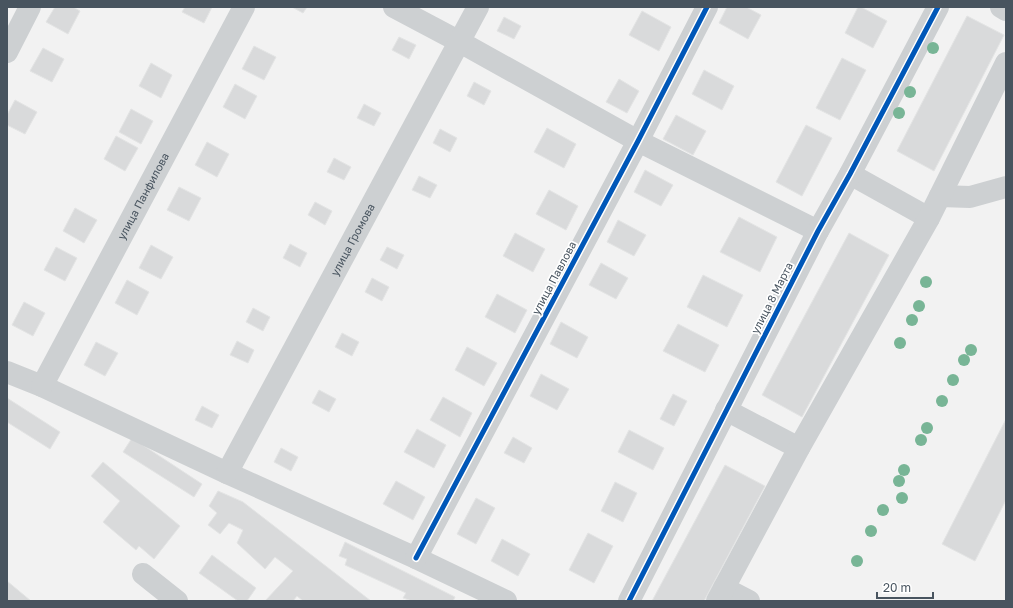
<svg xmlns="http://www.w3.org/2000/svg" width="1013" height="608" viewBox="0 0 1013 608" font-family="'Golos Text',sans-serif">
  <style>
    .building { fill: #d9dadb; stroke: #e3e4e4 }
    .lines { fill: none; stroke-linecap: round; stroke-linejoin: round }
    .minor { stroke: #cdd0d2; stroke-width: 22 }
    .cycleway-casing { stroke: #fff; stroke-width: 8 }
    .cycleway { stroke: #0057b8; stroke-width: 5 }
    .tree { fill: #78b596 }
    .labels { text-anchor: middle; stroke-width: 3.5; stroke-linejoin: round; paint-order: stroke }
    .street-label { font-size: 11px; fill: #48545f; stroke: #fff }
  </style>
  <rect width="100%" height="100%" fill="#f2f2f2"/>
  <g class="building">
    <path d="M55,7H73L80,11L68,34L46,22Z"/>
    <path d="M185,7H212L204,23L182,12Z"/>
    <path d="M292,7H307L303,13Z"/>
    <path d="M727,7H746L761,15L748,39L719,23Z"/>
    <path d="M858,7H861L887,21L873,48L845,33Z"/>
    <path d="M642,11L671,27L659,51L629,35Z"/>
    <path d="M967,16L1004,35L934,171L897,151Z"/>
    <path d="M504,17L521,26L514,39L497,31Z"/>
    <path d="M399,37L416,45L409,59L392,50Z"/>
    <path d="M254,46L276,57L264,80L242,69Z"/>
    <path d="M43,48L64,59L52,82L30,71Z"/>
    <path d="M842,58L866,70L840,120L816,108Z"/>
    <path d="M151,63L172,75L161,98L139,86Z"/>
    <path d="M704,70L734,86L722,110L692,94Z"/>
    <path d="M619,79L639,91L627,113L606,102Z"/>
    <path d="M474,82L491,91L484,105L467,96Z"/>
    <path d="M235,84L257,96L245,119L223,107Z"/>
    <path d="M15,100L37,112L25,134L7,125V115Z"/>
    <path d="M364,104L381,113L374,126L357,118Z"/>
    <path d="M131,109L153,121L141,144L119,132Z"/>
    <path d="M676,115L706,131L693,155L663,139Z"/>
    <path d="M806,125L832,138L802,196L776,182Z"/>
    <path d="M547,128L576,144L564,168L534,152Z"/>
    <path d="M440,129L457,138L450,152L433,143Z"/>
    <path d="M116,136L138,148L125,171L104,159Z"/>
    <path d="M207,142L229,154L217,177L195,165Z"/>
    <path d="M334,158L351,167L344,180L327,172Z"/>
    <path d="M645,170L673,185L661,206L634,192Z"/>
    <path d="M419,176L437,185L430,198L412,190Z"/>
    <path d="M179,187L201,198L189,221L167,210Z"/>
    <path d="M549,190L578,206L566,230L536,214Z"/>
    <path d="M315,202L332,211L325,225L308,215Z"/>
    <path d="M75,208L97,220L84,243L63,231Z"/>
    <path d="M739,217L777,237L760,272L720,252Z"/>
    <path d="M618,220L646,235L634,256L607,242Z"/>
    <path d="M515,233L545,249L533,272L503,256Z"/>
    <path d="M849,233L889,255L802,417L762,395Z"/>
    <path d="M290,244L307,253L300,267L283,258Z"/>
    <path d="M151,245L173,257L161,279L139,268Z"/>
    <path d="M56,247L77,258L65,281L44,270Z"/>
    <path d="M387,247L404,255L397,269L380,260Z"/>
    <path d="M601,263L628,278L616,299L589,285Z"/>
    <path d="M703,275L743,295L727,327L687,307Z"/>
    <path d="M372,278L389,287L382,301L365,292Z"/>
    <path d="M127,280L149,292L137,315L115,303Z"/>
    <path d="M497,294L527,310L515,333L485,317Z"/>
    <path d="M24,302L45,313L33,336L12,325Z"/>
    <path d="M253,308L270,317L263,331L246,322Z"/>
    <path d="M561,322L588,337L577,358L550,344Z"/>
    <path d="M678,324L719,345L705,372L663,351Z"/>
    <path d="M342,333L359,342L352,356L335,347Z"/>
    <path d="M237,341L254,350L248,363L230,355Z"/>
    <path d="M96,342L118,353L105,376L84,365Z"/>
    <path d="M467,347L497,363L484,386L455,370Z"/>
    <path d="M541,374L569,389L557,410L530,396Z"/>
    <path d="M319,390L336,399L329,412L312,403Z"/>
    <path d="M673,394L687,401L674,426L660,419Z"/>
    <path d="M443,397L472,413L460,437L430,420Z"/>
    <path d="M7,398L60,432L50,449L7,422Z"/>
    <path d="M202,406L219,415L212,428L195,420Z"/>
    <path d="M1006,419V500L975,561L942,544Z"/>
    <path d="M417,429L446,445L434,468L404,452Z"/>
    <path d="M629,430L664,448L653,470L618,452Z"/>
    <path d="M513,437L532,448L524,463L504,453Z"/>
    <path d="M132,438L202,484L194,497L123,452Z"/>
    <path d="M281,448L298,457L291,471L274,462Z"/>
    <path d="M103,462L180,526L154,559L139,546L136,550L103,522L120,501L91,476Z"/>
    <path d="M725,465L765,486L704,601H652Z"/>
    <path d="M396,481L425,497L413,520L383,504Z"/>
    <path d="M615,482L637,493L623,522L601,511Z"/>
    <path d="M218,491L243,502L371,601H303L297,596L293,601H265L293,571L275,557L265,569L237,543L243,530L229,523L220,534L208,525L217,513L209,506Z"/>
    <path d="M476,498L495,508L476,544L457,534Z"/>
    <path d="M588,533L613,546L594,583L569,570Z"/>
    <path d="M502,539L530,554L518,576L491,561Z"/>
    <path d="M345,542L455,597L453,601H412L403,598L406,593L345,565L347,559L339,556Z"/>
    <path d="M212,555L256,588L247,601H238L199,573Z"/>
    <path d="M7,581L31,601H7Z"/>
  </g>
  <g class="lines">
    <g class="minor">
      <path d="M394,7L460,42L638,141L818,231"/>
      <path d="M1001,7L1006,10"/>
      <path d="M7,52L30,7"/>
      <path d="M850,174L929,218"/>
      <path d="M940,196L970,197L1006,187"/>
      <path d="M7,372L42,386L227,473L416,558L506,601"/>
      <path id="s1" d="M42,386L244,7"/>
      <path d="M726,410L799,448"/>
      <path id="s2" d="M227,473L478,7"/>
      <path d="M416,558L638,141L707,7"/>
      <path d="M143,574L177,601"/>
      <path d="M724,588L749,601"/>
      <path d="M629,601L818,231L850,174L938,7"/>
      <path d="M717,601L799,448L929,218L1006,63"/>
    </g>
    <defs>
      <g id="cycleway">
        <path d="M416,558L638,141L707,7"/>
        <path d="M629,601L818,231L850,174L938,7"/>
      </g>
    </defs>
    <use href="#cycleway" class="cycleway-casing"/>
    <use href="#cycleway" class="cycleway"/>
  </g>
  <g class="tree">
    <circle cx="933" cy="48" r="6"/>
    <circle cx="910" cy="92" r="6"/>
    <circle cx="899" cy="113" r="6"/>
    <circle cx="926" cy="282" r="6"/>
    <circle cx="919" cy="306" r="6"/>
    <circle cx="912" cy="320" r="6"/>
    <circle cx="900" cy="343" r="6"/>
    <circle cx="971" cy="350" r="6"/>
    <circle cx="964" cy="360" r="6"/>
    <circle cx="953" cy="380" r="6"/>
    <circle cx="942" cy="401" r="6"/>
    <circle cx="927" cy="428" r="6"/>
    <circle cx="921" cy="440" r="6"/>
    <circle cx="904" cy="470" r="6"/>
    <circle cx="899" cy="481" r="6"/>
    <circle cx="902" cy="498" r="6"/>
    <circle cx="883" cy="510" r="6"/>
    <circle cx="871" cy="531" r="6"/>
    <circle cx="857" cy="561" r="6"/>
  </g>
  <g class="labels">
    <g class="street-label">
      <text dy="4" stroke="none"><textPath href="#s1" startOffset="215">улица Панфилова</textPath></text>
      <text dy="4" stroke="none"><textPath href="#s2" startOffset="265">улица Громова</textPath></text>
      <text transform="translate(554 278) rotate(-62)" y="4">улица Павлова</text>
      <text transform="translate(772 298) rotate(-63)" y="4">улица 8 Марта</text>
    </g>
  </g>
  <rect width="1013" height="608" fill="none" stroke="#48545f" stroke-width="16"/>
  <path d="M877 592v6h56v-6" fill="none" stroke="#48545f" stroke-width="2"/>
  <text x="883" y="592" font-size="12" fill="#48545f" stroke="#ffffff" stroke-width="3" paint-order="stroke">20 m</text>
</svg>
